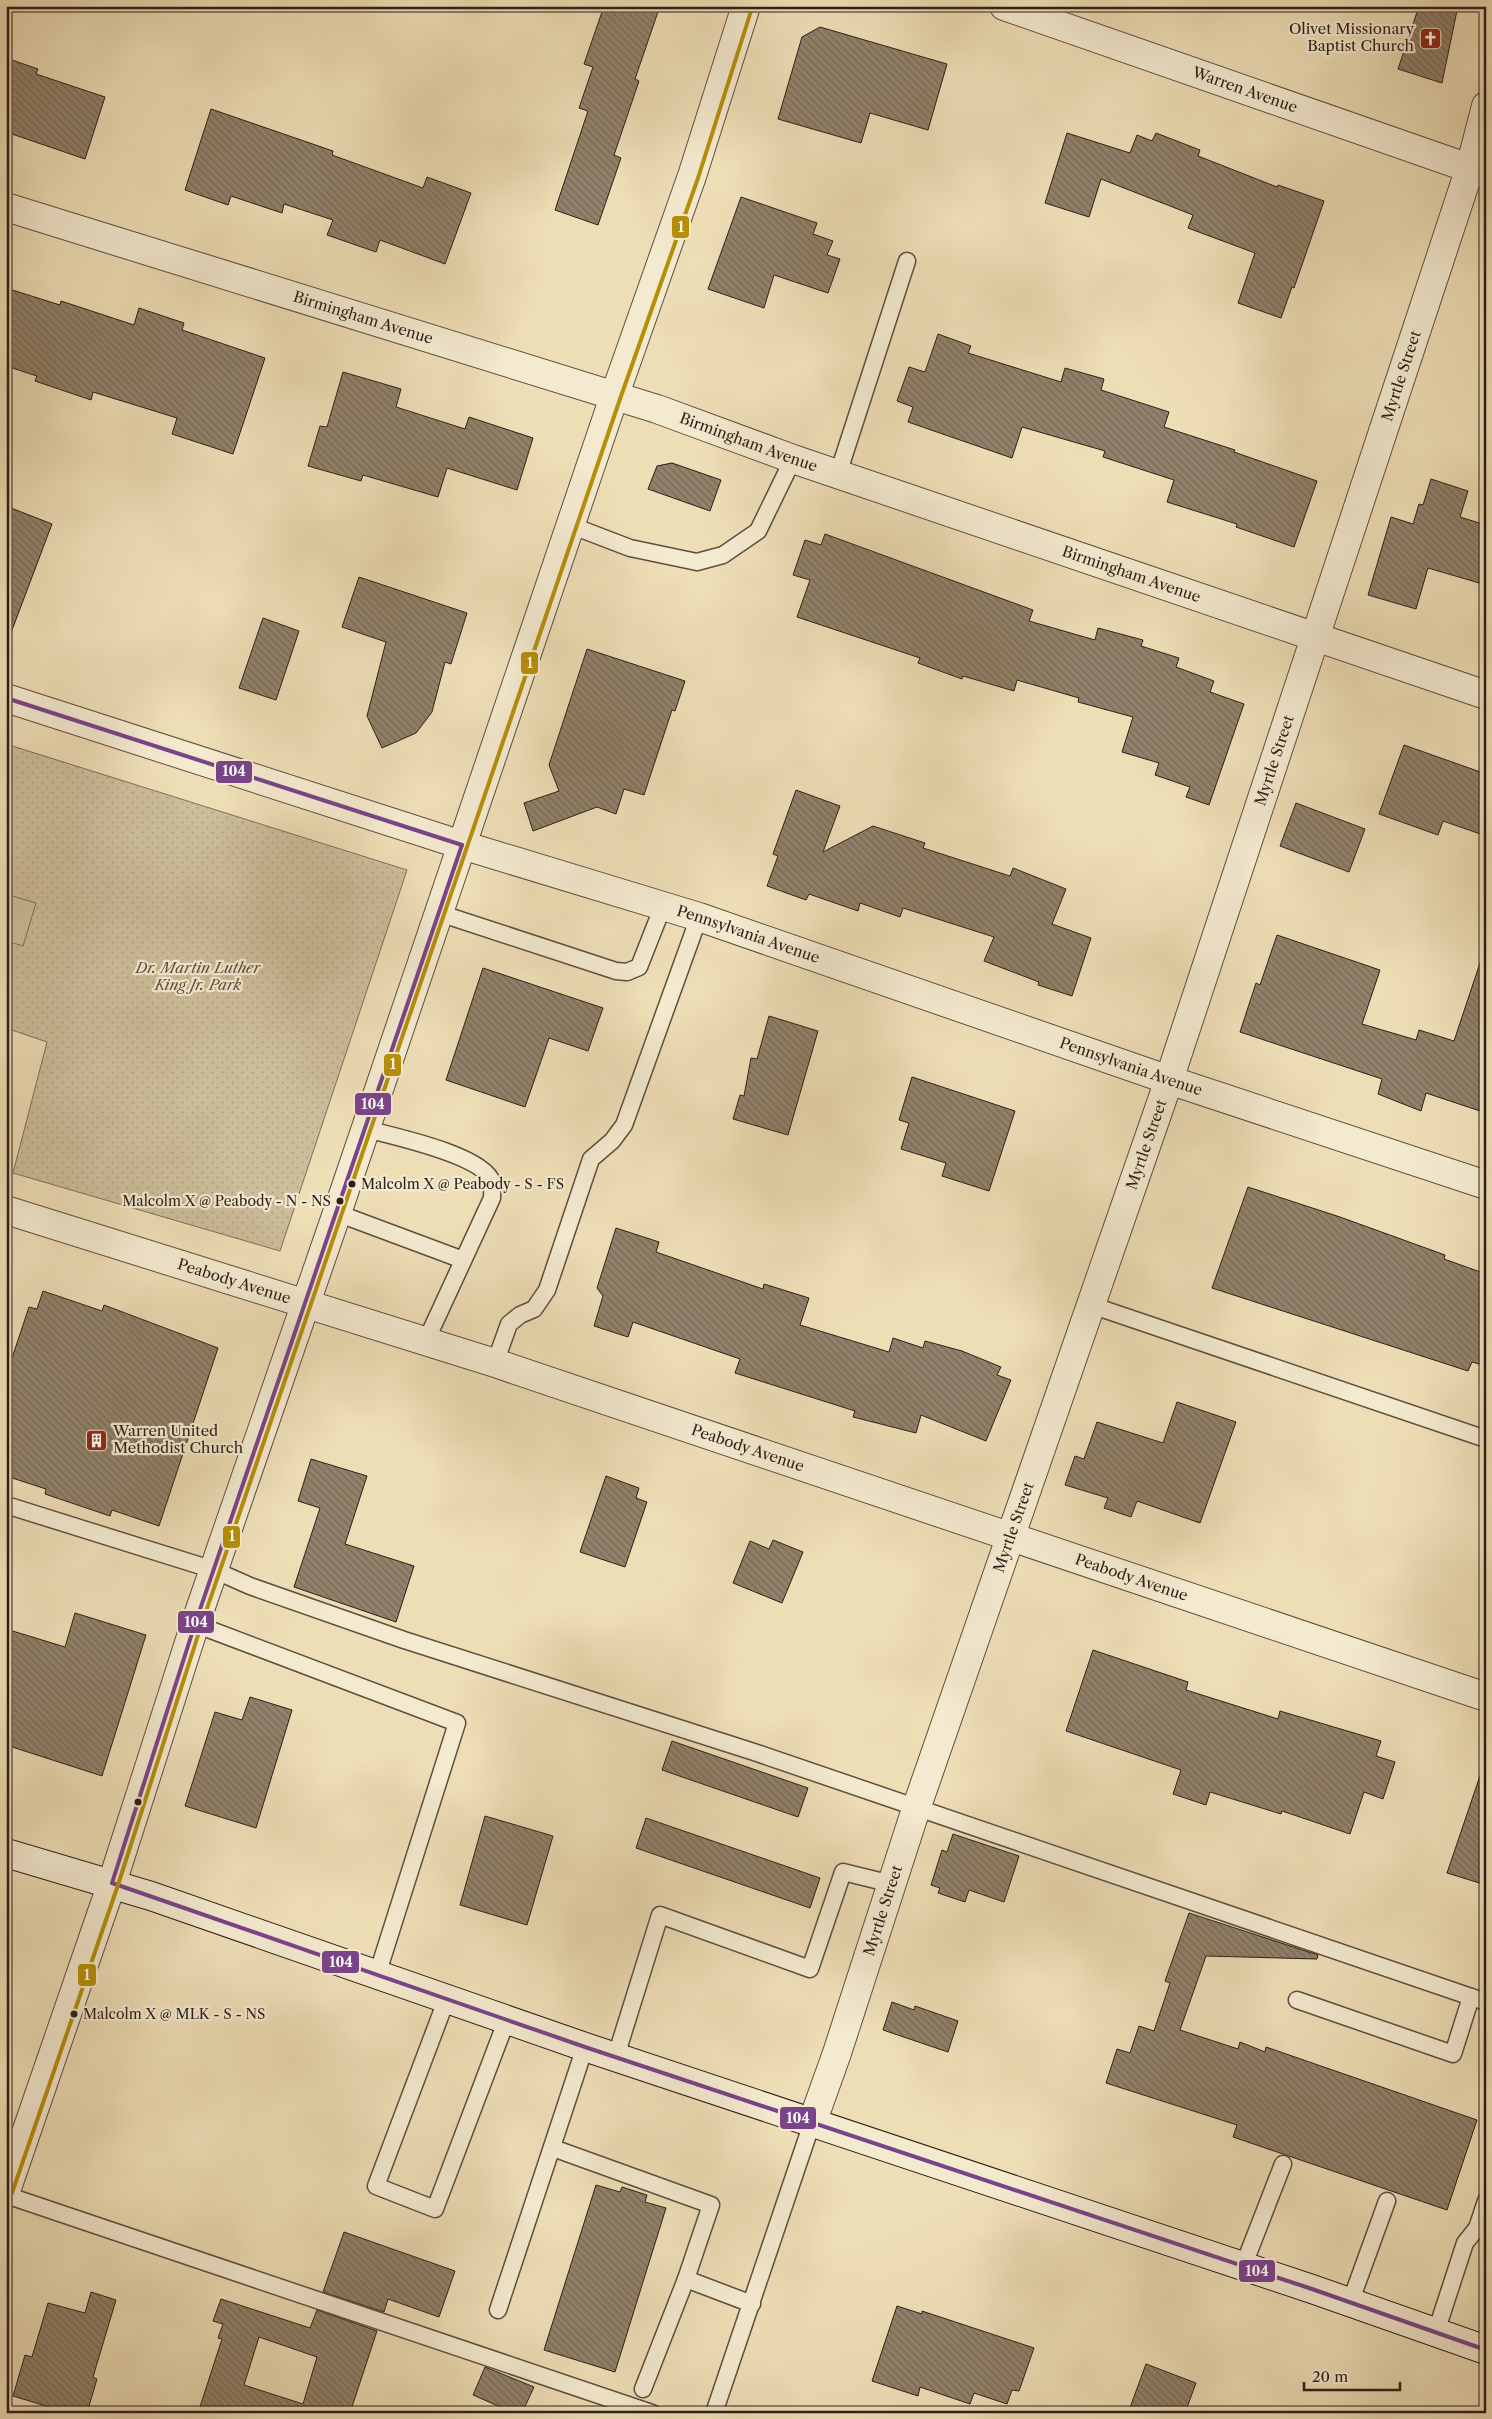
<svg xmlns="http://www.w3.org/2000/svg" width="1492" height="2419" viewBox="0 0 1492 2419" font-family="'Libre Caslon Text',serif">
  <style>
    .grass { fill: url(#grass-dots); stroke: #7d6e5a }
    .garden { fill: #cdbd9b; stroke: #7d6e5a }
    .building { fill: url(#building-back-hatch); stroke: #2d1e19; fill-rule: evenodd }
    .lines { fill: none; stroke-linecap: round; stroke-linejoin: round }
    .service-casing { stroke: #5d4e40; stroke-width: 19 }
    .minor-casing { stroke: #5d4e40; stroke-width: 30 }
    .tertiary-casing { stroke: #5d4e40; stroke-width: 30 }
    .secondary-casing { stroke: #2d1e19; stroke-width: 30 }
    .service { stroke: #f4ead0; stroke-width: 16 }
    .minor { stroke: #f4ead0; stroke-width: 28 }
    .tertiary { stroke: #f4ead0; stroke-width: 28 }
    .secondary { stroke: #f4ead0; stroke-width: 28 }
    .bus-1-casing { stroke: #f4ead0; stroke-width: 8 }
    .bus-2-casing { stroke: #f4ead0; stroke-width: 8 }
    .bus-1 { stroke: #794489; stroke-width: 4 }
    .bus-2 { stroke: #b68f09; stroke-width: 4 }
    .bus-dot { fill: #2d1e19; stroke: #f4ead0; stroke-width: 2 }
    .labels { text-anchor: middle; stroke-width: 4.5; stroke-linejoin: round; paint-order: stroke }
    .bus-label { font-size: 14px; fill: #2d1e19; stroke: #f4ead0; text-anchor: start }
    .poi-label { font-size: 15px; fill: #2d1e19; stroke: #f4ead0; text-anchor: end }
    .street-label { font-size: 15px; fill: #2d1e19; stroke: #f4ead0 }
    .park-label { font-size: 15px; font-style: italic; fill: #5d4e40; stroke: #f4ead0 }
    .line-badge { stroke: #f4ead0; stroke-width: 2 }
    .badge-label { font-size: 14px; text-anchor: middle; font-weight: bold; fill: #fff }
  </style>
  <defs>
    <pattern id="grass-dots" width="8" height="8" patternUnits="userSpaceOnUse" patternTransform="scale(1.25)"><rect width="8" height="8" fill="#cdbd9b"/><path d="M2 2h.1M6 6h.1" fill="none" stroke="#b0a285" stroke-width="1.8" stroke-linecap="round"/></pattern>
    <pattern id="building-back-hatch" width="6" height="6" patternUnits="userSpaceOnUse" patternTransform="scale(1.25)"><rect width="6" height="6" fill="#91826b"/><path d="M-1 5l2 2M0 0l6 6M5-1l2 2" fill="none" stroke="#776a57"/></pattern>
  </defs>
  <rect width="100%" height="100%" fill="#eedeb6"/>
  <filter id="stains"><feTurbulence type="fractalNoise" baseFrequency=".004" numOctaves="4"/><feColorMatrix values="0 0 0 0 .2 0 0 0 0 .09 0 0 0 0 .02 0 0 0 .5 -.17"/></filter>
  <radialGradient id="worn" r=".72"><stop offset=".6" stop-color="#630" stop-opacity="0"/><stop offset="1" stop-color="#630" stop-opacity=".3"/></radialGradient>
  <path class="grass" d="M6,744L407,870L280,1251L13,1173L47,1042L6,1028Z"/>
  <path class="garden" d="M6,894L36,903L23,946L6,941Z"/>
  <g class="building">
    <path d="M604,6H660L635,79L639,81L614,155L621,158L598,225L555,210L588,111L579,108L593,67L584,64Z"/>
    <path d="M1419,6H1458L1442,83L1398,69Z"/>
    <path d="M820,27L947,64L928,130L870,113L861,143L778,119L802,37Z"/>
    <path d="M6,58L38,69L36,74L105,97L85,159L6,132Z"/>
    <path d="M211,109L333,151L332,155L423,188L427,177L471,193L445,264L380,240L376,252L327,235L333,220L284,204L282,213L231,196L228,205L185,190Z"/>
    <path d="M1067,133L1130,153L1137,135L1152,141L1156,133L1200,150L1198,156L1277,187L1278,185L1324,201L1294,288L1292,287L1281,318L1238,303L1255,253L1188,228L1193,215L1101,179L1089,217L1045,203Z"/>
    <path d="M741,197L817,223L813,234L833,241L827,255L840,259L828,293L774,275L764,308L708,289Z"/>
    <path d="M6,288L60,305L61,301L134,325L139,308L184,323L182,330L265,358L233,454L172,434L177,418L93,392L91,400L35,381L37,376L6,366Z"/>
    <path d="M938,334L971,346L968,353L1061,382L1065,368L1104,379L1101,390L1169,412L1164,427L1235,450L1234,452L1317,481L1294,547L1236,527L1237,524L1167,502L1174,480L1103,457L1105,451L1022,427L1012,458L908,422L913,407L897,401L909,367L925,372Z"/>
    <path d="M343,372L401,389L396,407L465,429L469,417L533,438L517,490L447,468L438,497L363,475L361,481L308,466L320,426L327,427Z"/>
    <path d="M672,463L721,480L710,511L648,489L657,466Z"/>
    <path d="M1431,479L1468,491L1460,517L1486,525V585L1428,568L1416,609L1368,595L1391,517L1413,524L1419,504L1423,505Z"/>
    <path d="M6,506L52,524L9,638L6,637Z"/>
    <path d="M825,534L1033,610L1029,621L1095,640L1098,628L1143,640L1141,646L1179,658L1176,667L1214,681L1210,692L1244,704L1209,805L1186,797L1190,787L1155,775L1159,763L1122,752L1133,717L1078,702L1079,698L1017,680L1014,691L963,676L962,679L918,663L920,658L797,617L810,580L793,575L805,540L821,545Z"/>
    <path d="M359,577L467,613L451,664L445,662L432,712L416,733L382,748L367,716L386,642L342,627Z"/>
    <path d="M263,618L299,631L276,700L239,688Z"/>
    <path d="M587,649L685,681L675,711L672,710L644,795L624,789L616,814L597,807L533,831L524,803L559,791L549,765Z"/>
    <path d="M1404,745L1486,774V836L1443,821L1438,835L1379,814Z"/>
    <path d="M796,790L840,806L823,852L873,826L925,843L923,848L1010,876L1013,868L1066,889L1052,924L1091,938L1072,996L1038,985L1039,982L984,961L994,937L903,908L900,917L860,903L858,911L809,894L806,900L767,886L778,856L773,854Z"/>
    <path d="M1296,803L1365,829L1349,872L1280,846Z"/>
    <path d="M1277,935L1380,970L1362,1024L1416,1040L1419,1030L1454,1041L1481,960L1486,961V1113L1426,1093L1421,1111L1378,1094L1382,1079L1240,1032L1256,983L1260,985Z"/>
    <path d="M483,968L603,1008L588,1051L549,1038L525,1107L446,1080Z"/>
    <path d="M769,1016L818,1031L788,1135L733,1119L740,1095L744,1096L751,1058L757,1059Z"/>
    <path d="M912,1077L1015,1111L989,1191L942,1176L946,1163L901,1149L909,1123L899,1120Z"/>
    <path d="M1248,1187L1340,1217L1445,1255L1444,1259L1486,1274V1366L1472,1362L1468,1371L1212,1288Z"/>
    <path d="M616,1228L659,1242L656,1252L763,1289L764,1284L809,1298L800,1325L889,1352L893,1338L923,1348L925,1341L962,1351L1001,1367L997,1375L1011,1380L986,1441L921,1415L916,1433L853,1417L855,1411L735,1373L740,1359L633,1322L628,1337L594,1326L603,1296L597,1288Z"/>
    <path d="M43,1291L102,1311L104,1305L218,1348L159,1526L112,1510L110,1516L45,1494L46,1489L6,1476V1376L29,1307L37,1309Z"/>
    <path d="M1177,1402L1236,1422L1200,1523L1137,1501L1131,1517L1104,1508L1108,1498L1065,1485L1075,1456L1084,1459L1097,1422L1163,1443Z"/>
    <path d="M311,1459L367,1476L345,1544L414,1566L396,1622L294,1587L320,1508L298,1501Z"/>
    <path d="M606,1476L639,1488L636,1498L647,1502L625,1567L580,1552Z"/>
    <path d="M773,1540L803,1552L782,1603L733,1583L750,1541L769,1549Z"/>
    <path d="M75,1613L146,1635L102,1776L6,1745V1629L65,1647Z"/>
    <path d="M1093,1650L1188,1682L1186,1690L1278,1719L1280,1711L1381,1741L1376,1756L1395,1762L1383,1799L1364,1792L1350,1834L1282,1811L1281,1814L1210,1792L1206,1805L1173,1794L1181,1770L1066,1731Z"/>
    <path d="M250,1697L292,1710L256,1828L185,1806L215,1712L242,1720Z"/>
    <path d="M672,1741L808,1788L798,1817L662,1770Z"/>
    <path d="M1481,1773H1486V1885L1447,1873Z"/>
    <path d="M485,1816L553,1836L527,1925L460,1905Z"/>
    <path d="M646,1818L820,1878L810,1908L636,1848Z"/>
    <path d="M953,1834L1019,1856L1004,1902L969,1890L965,1902L938,1893L940,1888L931,1885L942,1850L947,1852Z"/>
    <path d="M1189,1913L1318,1955L1317,1959L1206,1956L1180,2030L1238,2049L1240,2042L1265,2052L1266,2047L1477,2120L1447,2210L1233,2137L1237,2125L1106,2083L1117,2049L1130,2053L1139,2026L1154,2031L1170,1983L1165,1981Z"/>
    <path d="M892,2002L914,2010L915,2006L958,2021L948,2052L883,2030Z"/>
    <path d="M596,2185L620,2192L622,2187L647,2195L645,2202L666,2208L615,2372L544,2350Z"/>
    <path d="M344,2232L455,2271L439,2317L388,2299L384,2312L323,2292Z"/>
    <path d="M91,2292L116,2300L93,2377L97,2379L87,2413H69L13,2396L25,2355L32,2357L48,2303L85,2313Z"/>
    <path d="M221,2299L310,2328L317,2310L377,2331L350,2413H198L222,2339L218,2338L223,2324L213,2321ZM259,2337L317,2357L303,2404L244,2385Z"/>
    <path d="M897,2306L922,2314V2311L1034,2348L1019,2391L1012,2390L1007,2404L974,2393L970,2404L920,2387L918,2396L872,2381Z"/>
    <path d="M1146,2364L1196,2383L1185,2413H1128Z"/>
    <path d="M485,2367L534,2387L522,2413H514L473,2395Z"/>
  </g>
  <g class="lines">
    <defs>
      <g id="service">
        <path d="M838,474L907,261"/>
        <path d="M570,525L630,548L697,562L723,555L758,531L793,459"/>
        <path d="M439,913L616,971L627,972L639,967L663,906"/>
        <path d="M366,1129C392,1136 484,1155 492,1182C493,1186 492,1193 492,1198L426,1341"/>
        <path d="M337,1213L463,1260"/>
        <path d="M1091,1305L1486,1439"/>
        <path d="M495,1363L509,1324L520,1315L534,1309L547,1290L591,1159L612,1141L624,1125L699,917"/>
        <path d="M6,1505L214,1570L250,1586L404,1640L754,1752L1486,2002"/>
        <path d="M195,1624L457,1723L377,1975"/>
        <path d="M447,1998L376,2186L435,2209L507,2019"/>
        <path d="M1297,2000L1453,2054L1471,1997"/>
        <path d="M616,2056L660,1915L810,1969L843,1872L892,1884"/>
        <path d="M553,2148L711,2205L686,2279L752,2304"/>
        <path d="M6,2195L652,2413"/>
        <path d="M1243,2267L1283,2164"/>
        <path d="M1350,2303L1387,2201"/>
        <path d="M498,2310L585,2047"/>
        <path d="M1436,2332L1465,2243L1477,2228L1486,2201"/>
        <path d="M643,2389L686,2279"/>
        <path d="M714,2413L812,2123"/>
      </g>
      <g id="minor">
        <path id="s1" d="M1004,6L1486,174"/>
        <path id="s2" d="M6,207L657,409L793,459L1486,695"/>
        <path id="s3" d="M6,1210L495,1363L1486,1697"/>
        <path id="s4" d="M812,2123L837,2053L916,1809L1169,1080L1470,168L1486,106"/>
      </g>
      <g id="tertiary">
        <path id="s5" d="M6,698L462,845L699,917L1169,1080L1486,1185"/>
        <path d="M6,2191L112,1883L195,1624L337,1213L614,397L692,176L746,6"/>
      </g>
      <path id="secondary" d="M6,1853L151,1896L585,2047L1312,2289L1486,2350"/>
    </defs>
    <use href="#service" class="service-casing"/>
    <use href="#minor" class="minor-casing"/>
    <use href="#tertiary" class="tertiary-casing"/>
    <use href="#secondary" class="secondary-casing"/>
    <use href="#service" class="service"/>
    <use href="#minor" class="minor"/>
    <use href="#tertiary" class="tertiary"/>
    <use href="#secondary" class="secondary"/>
    <defs>
      <g id="bus-1">
        <path d="M6,698L462,845"/>
        <path d="M112,1883L585,2047L1312,2289L1486,2350"/>
        <path d="M112,1883L195,1624L462,845"/>
      </g>
      <path id="bus-2" d="M12,2193L118,1885L201,1626L620,399L698,178L752,8"/>
    </defs>
    <use href="#bus-1" class="bus-1-casing"/>
    <use href="#bus-2" class="bus-2-casing"/>
    <use href="#bus-1" class="bus-1"/>
    <use href="#bus-2" class="bus-2"/>
  </g>
  <defs>
    <symbol id="church-square" viewBox="-11 -11 22 22"><rect x="-9" y="-9" width="18" height="18" rx="4" fill="#8f2418" stroke="#f4ead0"/><path d="M-1.2-6h2.4v3.5h3.3v2.4h-3.3V6h-2.4V-.1h-3.3v-2.4h3.3Z" fill="#fff"/></symbol>
    <symbol id="building-square" viewBox="-11 -11 22 22"><rect x="-9" y="-9" width="18" height="18" rx="4" fill="#8f2418" stroke="#f4ead0"/><path d="M-4-6H4V6H1V3H-1V6H-4ZM-2.5-4.3h1.7v1.8h-1.7ZM.8-4.3h1.7v1.8H.8ZM-2.5-1h1.7V.8h-1.7ZM.8-1h1.7V.8H.8Z" fill="#fff"/></symbol>
  </defs>
  <g fill-rule="evenodd">
    <use href="#church-square" x="1418" y="26" width="25" height="25"/>
    <use href="#building-square" x="84" y="1428" width="25" height="25"/>
  </g>
  <g class="bus-dot">
    <circle cx="352" cy="1184" r="4.5"/>
    <circle cx="340" cy="1201" r="4.5"/>
    <circle cx="138" cy="1802" r="4.5"/>
    <circle cx="74" cy="2014" r="4.5"/>
  </g>
  <g class="labels">
    <g class="bus-label">
      <text x="361" y="1189">Malcolm X @ Peabody - S - FS</text>
      <text x="331" y="1206" text-anchor="end">Malcolm X @ Peabody - N - NS</text>
      <text x="83" y="2019">Malcolm X @ MLK - S - NS</text>
    </g>
    <g class="poi-label">
      <text x="1414" y="34">Olivet Missionary<tspan x="1414" dy="17">Baptist Church</tspan></text>
      <text x="113" y="1436" text-anchor="start">Warren United<tspan x="113" dy="17">Methodist Church</tspan></text>
    </g>
    <g class="street-label">
      <text dy="5" stroke="none"><textPath href="#s1" startOffset="255">Warren Avenue</textPath></text>
      <text dy="5" stroke="none"><textPath href="#s2" startOffset="374">Birmingham Avenue</textPath></text>
      <text dy="5" stroke="none"><textPath href="#s4" startOffset="1844">Myrtle Street</textPath></text>
      <text dy="5" stroke="none"><textPath href="#s2" startOffset="779">Birmingham Avenue</textPath></text>
      <text dy="5" stroke="none"><textPath href="#s2" startOffset="1184">Birmingham Avenue</textPath></text>
      <text dy="5" stroke="none"><textPath href="#s4" startOffset="1439">Myrtle Street</textPath></text>
      <text dy="5" stroke="none"><textPath href="#s5" startOffset="779">Pennsylvania Avenue</textPath></text>
      <text dy="5" stroke="none"><textPath href="#s5" startOffset="1184">Pennsylvania Avenue</textPath></text>
      <text dy="5" stroke="none"><textPath href="#s4" startOffset="1034">Myrtle Street</textPath></text>
      <text dy="5" stroke="none"><textPath href="#s3" startOffset="239">Peabody Avenue</textPath></text>
      <text dy="5" stroke="none"><textPath href="#s3" startOffset="779">Peabody Avenue</textPath></text>
      <text dy="5" stroke="none"><textPath href="#s4" startOffset="629">Myrtle Street</textPath></text>
      <text dy="5" stroke="none"><textPath href="#s3" startOffset="1184">Peabody Avenue</textPath></text>
      <text dy="5" stroke="none"><textPath href="#s4" startOffset="224">Myrtle Street</textPath></text>
    </g>
    <g class="park-label">
      <text x="198" y="973">Dr. Martin Luther<tspan x="198" dy="17">King Jr. Park</tspan></text>
    </g>
  </g>
  <g class="line-badge">
    <rect x="671" y="215" width="19" height="24" rx="5" fill="#b68f09"/>
    <rect x="520" y="651" width="19" height="24" rx="5" fill="#b68f09"/>
    <rect x="215" y="760" width="38" height="24" rx="5" fill="#794489"/>
    <rect x="383" y="1053" width="19" height="24" rx="5" fill="#b68f09"/>
    <rect x="354" y="1092" width="38" height="24" rx="5" fill="#794489"/>
    <rect x="222" y="1525" width="19" height="24" rx="5" fill="#b68f09"/>
    <rect x="177" y="1610" width="38" height="24" rx="5" fill="#794489"/>
    <rect x="321" y="1950" width="39" height="24" rx="5" fill="#794489"/>
    <rect x="77" y="1963" width="20" height="24" rx="5" fill="#b68f09"/>
    <rect x="779" y="2106" width="38" height="24" rx="5" fill="#794489"/>
    <rect x="1238" y="2259" width="38" height="24" rx="5" fill="#794489"/>
  </g>
  <g class="badge-label">
    <text x="681" y="232">1</text>
    <text x="530" y="668">1</text>
    <text x="234" y="776">104</text>
    <text x="393" y="1069">1</text>
    <text x="373" y="1109">104</text>
    <text x="232" y="1541">1</text>
    <text x="196" y="1627">104</text>
    <text x="341" y="1967">104</text>
    <text x="87" y="1980">1</text>
    <text x="798" y="2123">104</text>
    <text x="1257" y="2276">104</text>
  </g>
  <rect width="1492" height="2419" fill="none" stroke="#eedeb6" stroke-width="25"/>
  <rect x="8" y="8" width="1477" height="2404" fill="none" stroke="#2d1e19" stroke-width="2.5"/>
  <rect x="12" y="12" width="1467" height="2394" fill="none" stroke="#2d1e19"/>
  <path d="M1304 2382v8h96v-8" fill="none" stroke="#2d1e19" stroke-width="2.5"/>
  <text x="1312" y="2382" font-size="15" fill="#2d1e19" stroke="#f4ead0" stroke-width="4" paint-order="stroke">20 m</text>
  <rect width="100%" height="100%" filter="url(#stains)"/>
  <rect width="100%" height="100%" fill="url(#worn)"/>
</svg>
